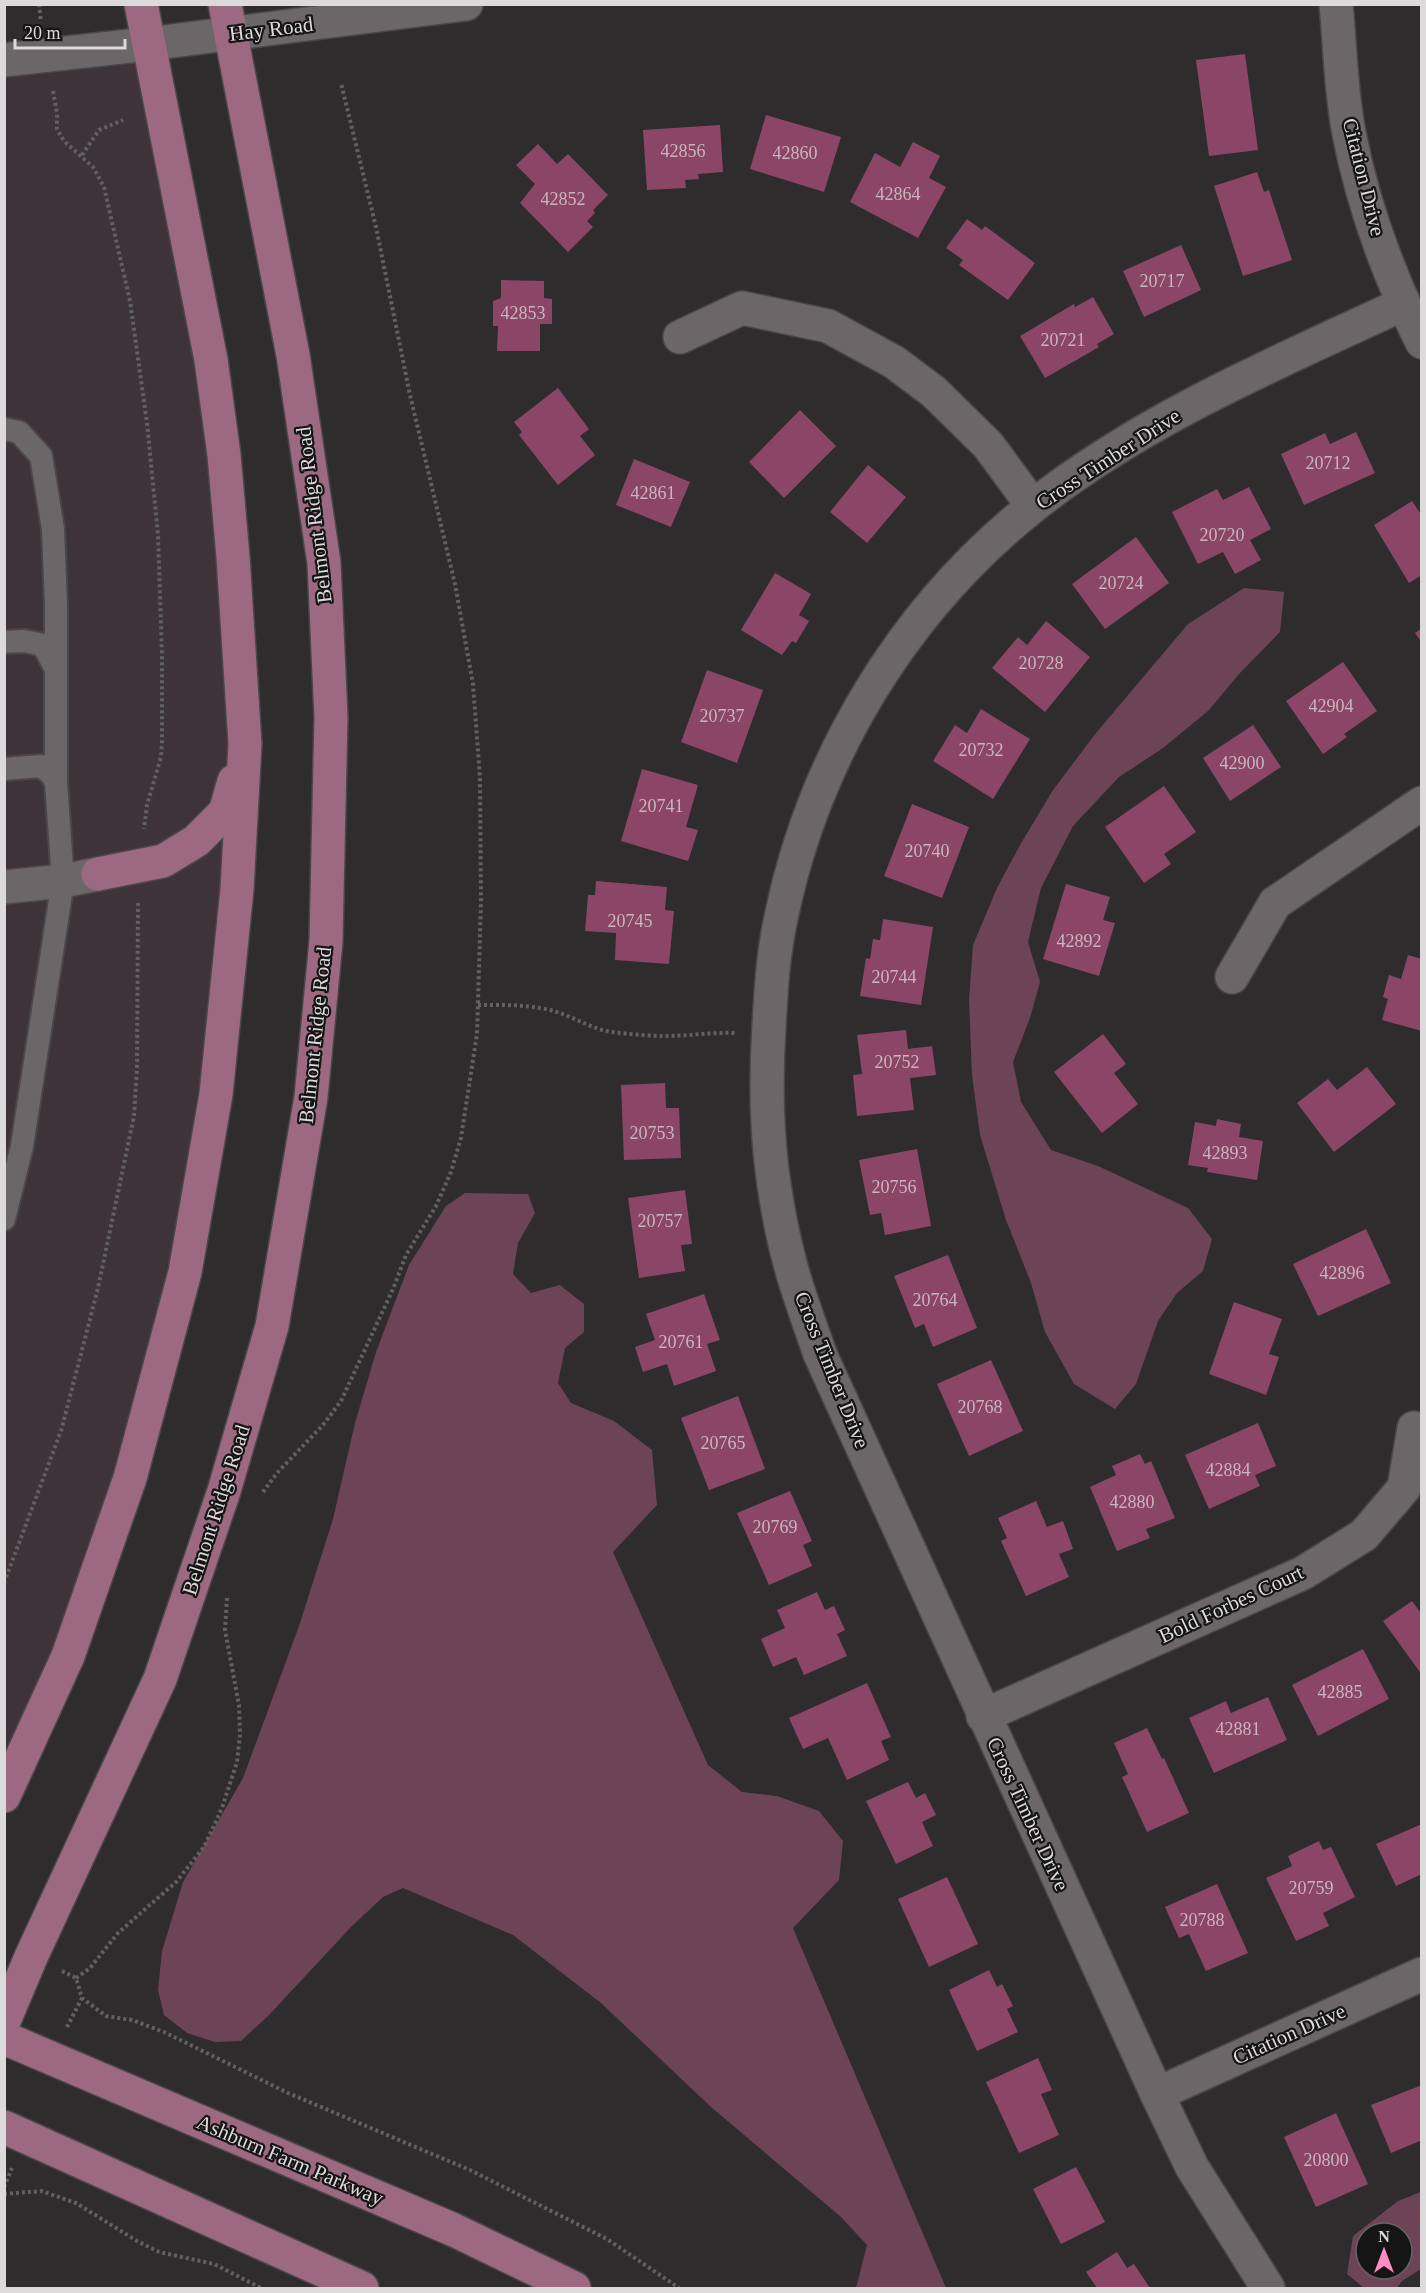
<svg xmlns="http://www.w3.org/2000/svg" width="1426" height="2293" viewBox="0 0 1426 2293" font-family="'Times New Roman',serif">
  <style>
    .built { fill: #3d3338 }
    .green { fill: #6d4356; fill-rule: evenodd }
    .building { fill: #8b4667 }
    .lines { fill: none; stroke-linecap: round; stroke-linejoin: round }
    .service-casing { stroke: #4b4749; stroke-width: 26 }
    .minor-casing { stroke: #4b4749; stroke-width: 36 }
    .tertiary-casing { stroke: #4b4749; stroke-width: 36 }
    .primary-casing { stroke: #4b4749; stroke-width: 36 }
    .path { stroke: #636061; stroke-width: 4; stroke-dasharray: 3 3; stroke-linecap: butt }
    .service { stroke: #6b6768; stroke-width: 22 }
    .minor { stroke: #6b6768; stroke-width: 33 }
    .tertiary { stroke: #6b6768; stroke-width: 33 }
    .primary { stroke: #9d6981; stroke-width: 33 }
    .labels { text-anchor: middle; stroke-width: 4.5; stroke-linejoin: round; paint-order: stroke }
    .number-label { font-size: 18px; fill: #c8b5be }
    .street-label { font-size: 21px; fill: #dcdadb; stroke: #161515 }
  </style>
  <rect width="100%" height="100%" fill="#2f2c2d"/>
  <path class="built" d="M148,44L165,116L245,744L185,1272L5,1796V60Z"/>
  <g class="green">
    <path d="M1244,588L1284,592L1280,632L1240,673L1208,711L1163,748L1119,777L1073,826L1041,888L1028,942L1040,982L1030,1018L1013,1062L1021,1102L1051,1150L1098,1166L1188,1208L1212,1239L1203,1271L1177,1293L1158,1321L1136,1384L1115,1409L1074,1384L1045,1332L1031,1283L1006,1220L980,1135L972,1075L969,999L973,945L997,888L1020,845L1053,790L1096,733L1188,624Z"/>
    <path d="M465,1193L528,1194L535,1213L518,1243L513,1274L531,1293L560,1285L584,1304V1332L565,1348L558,1383L571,1403L614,1421L652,1450L657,1505L613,1552L708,1765L742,1792L777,1796L819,1811L843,1841L839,1880L793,1928L946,2288H856L867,2245L841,2217L711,2107L601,2003L513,1935L403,1888L383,1897L351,1927L269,2015L241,2041L215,2042L187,2033L164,2015L158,1990L162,1951L183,1882L243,1778L299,1626L333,1519L355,1423L376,1352L409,1265L446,1206Z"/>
    <path d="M1421,2192V2269L1402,2281L1397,2288H1364L1347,2274L1353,2236L1398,2201ZM1366,2233H1402V2269H1366Z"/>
  </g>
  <g class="building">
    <path d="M1245,54L1258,150L1209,156L1196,60Z"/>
    <path d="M766,115L841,137L824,192L750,169Z"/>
    <path d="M720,125L723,172L698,174L699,179L685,180L686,188L647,190L643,130Z"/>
    <path d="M913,142L940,156L929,178L946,187L918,238L850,202L875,153L900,167Z"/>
    <path d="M538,144L557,164L568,154L608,195L593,210L595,213L587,221L593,227L568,252L520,203L535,184L516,165Z"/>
    <path d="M1257,172L1264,192L1269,190L1292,260L1243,276L1214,186Z"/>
    <path d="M967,219L982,230L985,226L1035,263L1008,300L959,265L963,260L946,248Z"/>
    <path d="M1181,245L1201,290L1144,317L1123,271Z"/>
    <path d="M501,280L544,281V298L552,299V324H540V351H497L498,326H493V301L501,298Z"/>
    <path d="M1093,297L1114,334L1097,344L1099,347L1045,378L1020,336L1074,304L1075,307Z"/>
    <path d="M558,388L589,429L580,436L595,455L558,485L519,435L522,432L514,422Z"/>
    <path d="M800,410L836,446L784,498L749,462Z"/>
    <path d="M1356,432L1375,473L1304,505L1281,454L1325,433L1330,444Z"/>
    <path d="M634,459L690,482L671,527L616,505Z"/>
    <path d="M868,465L906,497L867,543L830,512Z"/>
    <path d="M1249,487L1271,529L1250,540L1261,560L1235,574L1223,552L1198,564L1172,512L1217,489L1223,500Z"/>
    <path d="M1412,501L1422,516V575L1409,583L1374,525Z"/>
    <path d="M1136,537L1169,583L1105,629L1072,584Z"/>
    <path d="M775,573L811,594L799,615L809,621L796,643L792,641L782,655L741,630Z"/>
    <path d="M1046,621L1090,657L1045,712L992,668L1018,637L1027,645Z"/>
    <path d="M1422,628V643L1415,633Z"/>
    <path d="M1343,662L1377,711L1344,734L1347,737L1323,754L1286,701Z"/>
    <path d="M707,670L763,690L737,763L681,742Z"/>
    <path d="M981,709L1030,739L993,799L933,761L955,725L967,733Z"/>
    <path d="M1253,725L1281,767L1230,801L1203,758Z"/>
    <path d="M642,769L698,785L686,827L698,830L688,861L621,841Z"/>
    <path d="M1164,786L1196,832L1164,854L1171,864L1144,883L1105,827Z"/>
    <path d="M912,804L969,827L942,898L884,876Z"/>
    <path d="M596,881L667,887L665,910L674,911L669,964L615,960L616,933L585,931L588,895H595Z"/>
    <path d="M1066,884L1110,897L1103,920L1115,923L1099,976L1043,959Z"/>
    <path d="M883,919L933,927L921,1005L860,996L866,958L870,959L873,939L880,940Z"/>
    <path d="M1408,955L1422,959V1031L1382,1020L1388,999L1383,997L1389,975L1401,979Z"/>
    <path d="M906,1030L908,1049L932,1046L936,1075L910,1078L914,1110L857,1116L853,1075L862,1074L857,1035Z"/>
    <path d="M1103,1034L1126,1064L1114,1073L1138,1104L1102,1133L1054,1072Z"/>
    <path d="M1367,1067L1396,1104L1334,1152L1297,1103L1328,1079L1337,1090Z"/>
    <path d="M665,1083L666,1108H679L681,1158L624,1160L621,1085Z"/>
    <path d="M1217,1119L1241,1124L1239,1137L1263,1141L1257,1180L1207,1172L1208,1168L1188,1165L1195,1122L1216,1126Z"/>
    <path d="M917,1149L931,1226L885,1235L881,1213L870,1215L859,1160Z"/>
    <path d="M685,1190L692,1244L681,1245L685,1271L639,1278L628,1198Z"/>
    <path d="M1366,1229L1391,1283L1318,1316L1293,1264Z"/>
    <path d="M948,1255L977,1328L933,1347L924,1324L915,1328L894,1276Z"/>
    <path d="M704,1294L720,1340L707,1344L716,1371L674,1386L667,1364L643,1372L635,1347L655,1340L646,1314Z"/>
    <path d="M1234,1302L1282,1319L1269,1354L1279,1357L1266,1395L1209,1374Z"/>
    <path d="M991,1360L1023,1431L969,1456L937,1384Z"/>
    <path d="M738,1396L765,1469L709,1490L681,1418Z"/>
    <path d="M1258,1423L1276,1466L1255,1475L1260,1486L1209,1509L1185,1455Z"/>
    <path d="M1140,1454L1145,1464L1151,1461L1175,1518L1146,1529L1150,1538L1117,1551L1090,1487L1116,1475L1112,1466Z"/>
    <path d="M790,1491L812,1541L803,1545L812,1566L769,1585L737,1513Z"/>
    <path d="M1036,1501L1047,1527L1063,1521L1073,1549L1059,1554L1069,1577L1026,1596L1001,1541L1007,1538L998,1518Z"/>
    <path d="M817,1592L825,1610L834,1606L845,1630L837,1634L847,1656L804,1675L796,1657L773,1667L761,1639L785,1628L777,1610Z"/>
    <path d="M1412,1601L1420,1612L1422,1611V1675L1383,1621Z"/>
    <path d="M1363,1649L1389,1699L1318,1736L1292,1685Z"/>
    <path d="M867,1683L891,1737L881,1741L889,1760L847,1780L828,1738L803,1749L789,1718Z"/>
    <path d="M1268,1697L1287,1740L1214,1773L1189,1718L1226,1701L1231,1713Z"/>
    <path d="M1147,1728L1162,1759L1164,1758L1189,1813L1147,1832L1122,1777L1128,1774L1114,1743Z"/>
    <path d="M908,1782L916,1798L925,1793L936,1815L922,1822L933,1846L896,1864L866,1801Z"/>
    <path d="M1422,1824V1874L1396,1886L1376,1844Z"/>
    <path d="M1319,1841L1323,1850L1331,1847L1355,1897L1323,1913L1329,1926L1296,1941L1266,1878L1292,1866L1288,1856Z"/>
    <path d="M947,1877L978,1944L929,1967L898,1899Z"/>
    <path d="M1217,1884L1248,1953L1206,1971L1189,1934L1179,1938L1165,1907Z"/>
    <path d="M989,1970L997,1987L1002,1984L1013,2006L1007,2009L1018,2032L977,2051L949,1990Z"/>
    <path d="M1038,2058L1052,2090L1041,2094L1059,2135L1019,2153L986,2082Z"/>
    <path d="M1422,2085V2140L1391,2153L1371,2105Z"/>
    <path d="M1336,2113L1368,2184L1316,2207L1284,2137Z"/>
    <path d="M1076,2167L1105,2222L1061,2244L1033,2189Z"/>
    <path d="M1117,2252L1127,2268L1134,2264L1150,2288H1097L1086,2272Z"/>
  </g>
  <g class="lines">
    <defs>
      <g id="service">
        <path d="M4,429L19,432L41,456L53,529L56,605V782L63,881L22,1146L4,1219"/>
        <path d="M4,642L24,641L43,645L56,669"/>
        <path d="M4,769L41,766L51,774L56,782"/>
      </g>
      <g id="minor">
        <path d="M1336,4C1340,45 1341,94 1349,133C1363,206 1389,276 1422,342"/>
        <path d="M4,60L148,44"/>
        <path d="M680,337L742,308L828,326L894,362L934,392L988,445L1033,506"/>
        <path d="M4,887L63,881L98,874"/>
        <path d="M1232,977L1275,903L1422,803"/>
        <path d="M983,1716L1303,1573L1364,1535L1404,1488L1414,1428"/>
        <path d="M1157,2094L1422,1974"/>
        <path d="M1268,2288L1192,2167L1157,2094L820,1354C810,1324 798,1294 790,1263C782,1234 776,1200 772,1170C766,1122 766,1074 769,1026C771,990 773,954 781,918C814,757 903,610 1032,507C1143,419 1276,363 1403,304"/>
      </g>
      <path id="tertiary" d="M148,44L466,4"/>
      <g id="primary">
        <path d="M98,874L163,861L196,841L225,812L234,781"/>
        <path d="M4,1796L68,1656L130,1478L185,1272L216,1094L237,889L245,744L233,557L224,455L211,360L141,4"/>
        <path d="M4,2021L31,1957L160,1679L224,1491L272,1326L311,1097L326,941L331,717L324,563L293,355L225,4"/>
        <path d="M4,2038L454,2230L574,2288"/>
        <path d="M4,2127L362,2288"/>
      </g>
    </defs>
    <use href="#service" class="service-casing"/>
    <use href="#minor" class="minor-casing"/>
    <use href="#tertiary" class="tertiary-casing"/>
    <use href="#primary" class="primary-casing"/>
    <g class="path">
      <path d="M39,4L41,22"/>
      <path d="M53,91L57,113V129L64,141L93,167L104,187L130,301L147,423L158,535L162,654V742L161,757L147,805L144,829"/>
      <path d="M82,155L99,130L123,120"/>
      <path d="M478,1005C505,1005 533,1004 560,1013C577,1019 593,1029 611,1032C629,1034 648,1036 666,1036C689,1036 712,1032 735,1033"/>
      <path d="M263,1492L277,1473L323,1425L341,1401L393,1289L406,1255L436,1206L451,1172L461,1138L477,1034L481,902L480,778L473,684L455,584L410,395L376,227L341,83"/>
      <path d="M4,1583L61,1431L98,1288L134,1116L137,1067L138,903"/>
      <path d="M62,1971L76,1978L82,1998L106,2016L132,2020L164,2032L288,2093L470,2170L607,2239L679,2288"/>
      <path d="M76,1978L90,1968L118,1933L176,1882L204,1847L222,1808L237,1762L240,1735L239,1705L225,1630L227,1598"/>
      <path d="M67,2027L82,1998"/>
      <path d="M4,2187L12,2168"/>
      <path d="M4,2194L42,2191L76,2203L137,2241L159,2252L214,2264L261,2288"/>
    </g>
    <use href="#service" class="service"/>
    <use href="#minor" class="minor"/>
    <use href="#tertiary" class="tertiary"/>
    <use href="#primary" class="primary"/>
  </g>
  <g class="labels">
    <g class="number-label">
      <text x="683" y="157">42856</text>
      <text x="795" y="159">42860</text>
      <text x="898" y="200">42864</text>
      <text x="563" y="205">42852</text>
      <text x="1162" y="287">20717</text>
      <text x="523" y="319">42853</text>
      <text x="1063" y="346">20721</text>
      <text x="1328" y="469">20712</text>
      <text x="653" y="499">42861</text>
      <text x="1222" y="541">20720</text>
      <text x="1121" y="589">20724</text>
      <text x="1041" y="669">20728</text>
      <text x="1331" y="712">42904</text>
      <text x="722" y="722">20737</text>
      <text x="981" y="756">20732</text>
      <text x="1242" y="769">42900</text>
      <text x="661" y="812">20741</text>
      <text x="927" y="857">20740</text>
      <text x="630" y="927">20745</text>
      <text x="1079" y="947">42892</text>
      <text x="894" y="983">20744</text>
      <text x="897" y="1068">20752</text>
      <text x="652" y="1139">20753</text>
      <text x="1225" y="1159">42893</text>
      <text x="894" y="1193">20756</text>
      <text x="660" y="1227">20757</text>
      <text x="1342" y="1279">42896</text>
      <text x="935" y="1306">20764</text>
      <text x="681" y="1348">20761</text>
      <text x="980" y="1413">20768</text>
      <text x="723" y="1449">20765</text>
      <text x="1228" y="1476">42884</text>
      <text x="1132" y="1508">42880</text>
      <text x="775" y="1533">20769</text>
      <text x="1340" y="1698">42885</text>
      <text x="1238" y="1735">42881</text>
      <text x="1311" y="1894">20759</text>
      <text x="1202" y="1926">20788</text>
      <text x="1326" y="2166">20800</text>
    </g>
    <g class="street-label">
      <text transform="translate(271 29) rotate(-7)" y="7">Hay Road</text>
      <text transform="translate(1364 177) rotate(76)" y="7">Citation Drive</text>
      <text transform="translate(1108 459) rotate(-33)" y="7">Cross Timber Drive</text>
      <text transform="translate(314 515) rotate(-97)" y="7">Belmont Ridge Road</text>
      <text transform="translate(315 1035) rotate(-84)" y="7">Belmont Ridge Road</text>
      <text transform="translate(832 1370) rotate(68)" y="7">Cross Timber Drive</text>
      <text transform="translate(216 1510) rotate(-72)" y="7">Belmont Ridge Road</text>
      <text transform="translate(1231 1604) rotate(-25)" y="7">Bold Forbes Court</text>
      <text transform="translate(1028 1814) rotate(65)" y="7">Cross Timber Drive</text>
      <text transform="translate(1289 2034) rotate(-24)" y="7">Citation Drive</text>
      <text transform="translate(290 2160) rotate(23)" y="7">Ashburn Farm Parkway</text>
    </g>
  </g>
  <rect width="1426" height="2293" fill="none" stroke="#dcdadb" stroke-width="12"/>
  <g transform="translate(1384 2251)"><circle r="28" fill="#161515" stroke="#656464" stroke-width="1.5"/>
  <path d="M0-4.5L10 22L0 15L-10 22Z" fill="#fc8fc2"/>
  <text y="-9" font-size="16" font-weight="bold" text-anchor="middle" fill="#dcdadb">N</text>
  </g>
  <path d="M15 39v9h110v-9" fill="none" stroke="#dcdadb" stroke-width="3"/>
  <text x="24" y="39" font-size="18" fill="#dcdadb" stroke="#161515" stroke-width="4.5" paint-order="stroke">20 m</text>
</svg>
